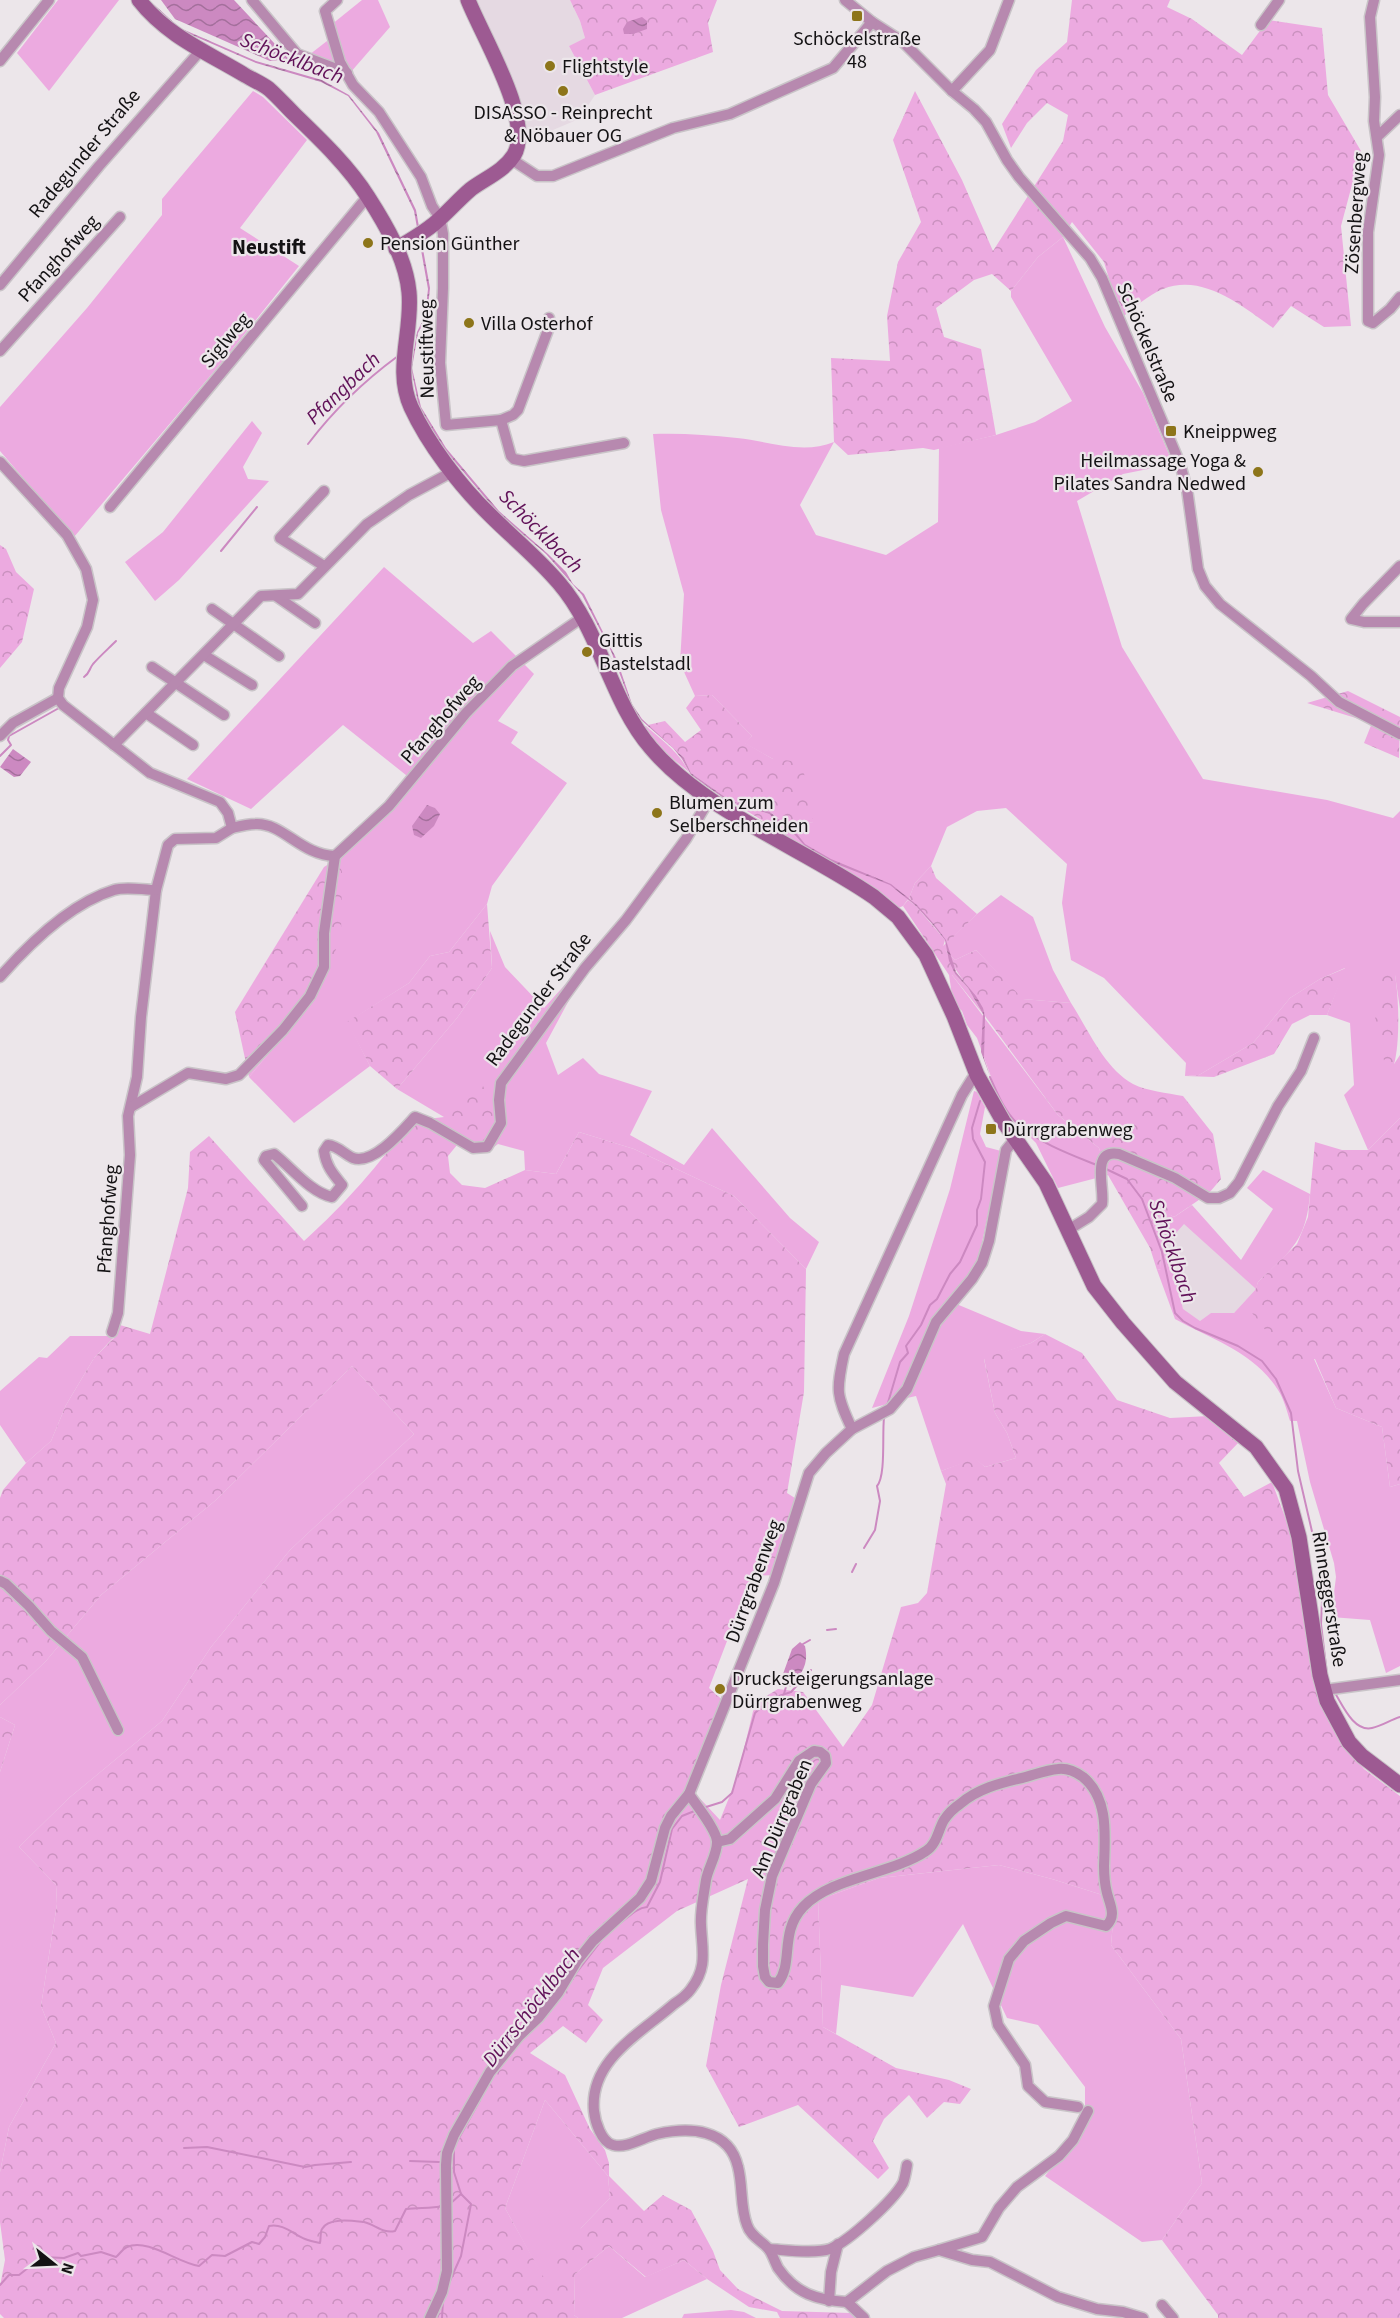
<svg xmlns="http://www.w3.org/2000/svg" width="1400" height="2318" viewBox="0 0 1400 2318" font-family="'Source Sans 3',sans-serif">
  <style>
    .built { fill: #e5d9e2 }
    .green { fill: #ecaae0; fill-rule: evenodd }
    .forest { fill: url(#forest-crowns); fill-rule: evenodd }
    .water { fill: url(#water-waves) }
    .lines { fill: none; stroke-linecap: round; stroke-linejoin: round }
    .stream { stroke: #cc89c1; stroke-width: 2 }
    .minor-casing { stroke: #c9c4c8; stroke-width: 13 }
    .secondary-casing { stroke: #c9c4c8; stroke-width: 17 }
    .minor { stroke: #b789af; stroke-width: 10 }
    .secondary { stroke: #9d5a92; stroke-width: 15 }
    .poi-dot { fill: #8d751a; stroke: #ece6ea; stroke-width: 2 }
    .labels { text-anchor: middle; stroke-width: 4.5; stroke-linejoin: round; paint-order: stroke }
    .poi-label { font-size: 20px; fill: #141214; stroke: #ece6ea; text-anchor: start }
    .street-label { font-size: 20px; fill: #141214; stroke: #ece6ea }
    .water-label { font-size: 21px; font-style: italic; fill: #611158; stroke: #ece6ea }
    .neighbourhood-label { font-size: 21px; font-weight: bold; fill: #141214; stroke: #ece6ea }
  </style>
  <defs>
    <pattern id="forest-crowns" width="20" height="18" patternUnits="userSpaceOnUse" patternTransform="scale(1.5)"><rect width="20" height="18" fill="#ecaae0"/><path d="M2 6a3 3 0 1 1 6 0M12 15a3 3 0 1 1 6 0" fill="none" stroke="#ca91bf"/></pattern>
    <pattern id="water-waves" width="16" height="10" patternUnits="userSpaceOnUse" patternTransform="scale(1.5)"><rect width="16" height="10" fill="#cc89c1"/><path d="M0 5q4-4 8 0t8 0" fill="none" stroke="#a46f9c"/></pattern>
  </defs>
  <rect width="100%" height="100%" fill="#ece6ea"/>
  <g class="built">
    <path d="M476,0H570L580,21L585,38L569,46L595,95L579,119L534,138L527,130Z"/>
    <path d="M1184,1223L1256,1289L1234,1313H1211L1200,1321L1183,1310L1167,1243Z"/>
  </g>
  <g class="green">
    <path d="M58,0H119L49,91L17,53Z"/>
    <path d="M362,0H378L390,27L350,73L331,25Z"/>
    <path d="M327,41L336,59L332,62L309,55Z"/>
    <path d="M253,91L263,97L307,140L240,228L299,266L227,356L74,537L0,451V407L87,308L162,215V199Z"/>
    <path d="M1063,237L1105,327L1143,393L1173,464L1123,474L1077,501L1122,647L1203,779L1327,800L1393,818L1400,811V1009L1395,975L1394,1064L1400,1055V1118L1368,1150L1344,1095L1354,1085L1350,1023L1327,1015L1345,968L1320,979L1290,998L1253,1043L1199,1075L1185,1076L1186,1063L1104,978L1071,960L1062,903L1067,864L1006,808L977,811L947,827L931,866L915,883L909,898L903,906L896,909L773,831L779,817L813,823L773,759L744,743L752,736L712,695L695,696L680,663L684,594L661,510L653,434C681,433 709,435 737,438C769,441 802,455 834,442L800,505L816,535L886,555L938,522L939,448L996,435L1035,422L1072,401L1011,297V291L1038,257Z"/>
    <path d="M252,421L262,433L243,467L248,479L269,481L179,580L155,601L125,562L163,532Z"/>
    <path d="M384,567L473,643L491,631L534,674L498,721L518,732L511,743L567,783L492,886L487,904L449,952L430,956L409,983L348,1022L370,1066L294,1123L249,1077L313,1001L338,858L411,779L343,725L251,809L187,779Z"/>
    <path d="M1001,895L1033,917L1053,970L1071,1003L1022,999L976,950L955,960L942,947L977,914Z"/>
    <path d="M490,931L505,967L544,1008L570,979L581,978L546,1043L558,1075L583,1058L599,1074L652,1091L630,1135L684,1165L712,1128L790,1218L819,1242L806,1269L734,1196L634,1149L579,1132L556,1174L525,1170L524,1151L498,1144L490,1150L444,1117L397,1089L457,1018L492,968Z"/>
    <path d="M949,975H952L1058,1115L1099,1148L1108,1175L1058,1188L1036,1143L1017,1124L999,1099L977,1038L967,1025L962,1011L953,1002Z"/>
    <path d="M974,1091L977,1092L985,1107L980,1134L986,1147L1001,1151L978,1262L967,1279L950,1297L918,1349L895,1402L872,1408L909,1316L950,1189Z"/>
    <path d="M1263,1170L1310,1194C1306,1242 1291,1250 1258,1282L1256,1289L1314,1359L1336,1408L1382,1427L1390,1487L1400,1484V1666L1386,1673L1370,1620L1331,1617L1336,1577L1334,1563L1310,1482L1297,1421H1290C1287,1411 1284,1399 1278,1390C1254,1352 1213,1340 1175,1319L1157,1270L1161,1269L1159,1208L1174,1217L1192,1205L1241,1260L1273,1209L1247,1188ZM1184,1224L1256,1289L1234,1313H1211L1200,1321L1183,1309L1167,1243Z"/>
    <path d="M954,1303L1021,1331L1045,1334L1031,1343L984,1359L995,1413L1007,1433L1016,1458L985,1467L975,1459L941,1471L916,1396L907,1398C921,1362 932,1335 954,1303Z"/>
    <path d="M70,1336H115L94,1358L66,1405L51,1441L26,1463L0,1425V1391L39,1357L47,1358Z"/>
    <path d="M352,1366L414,1434L290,1550L211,1647L162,1721L69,1798L19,1847L56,1885L57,1904L41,2006L56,2043L9,2127L0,2172V1772L15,1725L0,1717V1705L46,1661L101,1595L216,1500Z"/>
    <path d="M999,1865L1052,1879L1115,1899L1111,1945L1181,2039L1202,2183L1162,2240L1142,2242L1045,2176L1085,2128V2087L1038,2025L1007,2018L963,1924L913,1997L841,1985L836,2034L823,2027L818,1900L879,1878Z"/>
    <path d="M545,2100L608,2176L610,2198L581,2228L558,2305L505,2208Z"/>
    <path d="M609,2246L645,2277L684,2260L707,2279L622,2318H578L574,2315L575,2274Z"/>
    <path d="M731,2310L744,2312L756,2318H682L684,2314Z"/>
  </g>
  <g class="forest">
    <path d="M570,0H717L708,23L713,52L595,95L569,46L585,38L580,21Z"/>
    <path d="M1072,0H1170L1167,7L1192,19L1242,55L1268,20L1322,28L1328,95L1361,151L1341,226L1351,326L1324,327L1291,306L1273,328C1242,306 1203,273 1163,289C1148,295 1134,308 1121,318L1104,262L1072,222L1063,237L1038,257L1011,291L992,274L974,280L936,308L944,337L981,349L996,435L934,450L923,448L848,455L834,442L831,358L890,361L887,316L898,262L921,222L893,140L915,91L962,180L993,251L1063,141L1068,115L1047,103L1027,123L1011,148L1002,124L1036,70L1067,42Z"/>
    <path d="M0,545L6,549L16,572L34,589L22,642L0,668Z"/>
    <path d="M1348,691L1400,717L1399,758L1364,743L1372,723L1307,703Z"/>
    <path d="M712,695L752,736L745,743L773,759L802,762L813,823L778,818L770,812L740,804L725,797L691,773L684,758L648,725L665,721L685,742L701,730L686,708L695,696Z"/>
    <path d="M646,726C663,741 679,752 689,772L668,755L642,727Z"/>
    <path d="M732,802L769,814L777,820L773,827Z"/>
    <path d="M338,858L342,872L341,938L313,1001L249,1077L235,1012L324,867Z"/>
    <path d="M931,866L936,878L977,914L947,943L934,924L909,898L915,883Z"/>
    <path d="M908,900L916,906L945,940L943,947L947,952L955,974L968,988L983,1014L952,975H949L903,906Z"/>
    <path d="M487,904L492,968L457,1018L397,1089L370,1066L347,1022L409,983L430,956L449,952Z"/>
    <path d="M976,950L1023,999L1071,1003C1088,1029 1104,1068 1133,1084C1147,1091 1167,1093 1183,1096L1213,1134L1221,1179L1209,1193L1174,1217L1159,1209L1161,1269L1157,1270L1150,1248L1108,1175L1099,1148L1058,1115L985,1016C978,992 956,979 949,954L955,960Z"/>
    <path d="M1346,968L1327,1015H1310L1292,1024L1274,1054L1214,1077L1185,1076L1199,1075L1253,1043L1290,998L1320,979Z"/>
    <path d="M1383,969L1395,975C1399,999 1400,1043 1394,1064L1385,1065L1375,1020Z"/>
    <path d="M480,1079L493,1109L490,1150L457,1145L448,1156L450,1173L462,1185L485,1188L525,1170L556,1174L579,1132L634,1149L734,1196L806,1269L804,1392L787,1493L798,1500L777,1575L752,1576L709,1688L726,1703L693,1791L720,1820L737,1778L755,1703L778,1689L803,1692L843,1747L872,1705L901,1607L918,1603L927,1593L946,1484L941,1471L975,1458L985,1467L1016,1458L1007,1433L995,1413L984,1358L1031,1343L1045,1334L1082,1353L1117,1400L1170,1418L1209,1416L1262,1441L1248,1445L1239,1442L1219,1463L1244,1497L1272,1482L1295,1544L1336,1733L1364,1769L1400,1796V2318H1218V2315L1162,2240L1202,2183L1181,2039L1111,1945L1115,1899L1052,1879L999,1865L879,1878L818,1900L823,2027L896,2068L949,2080L971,2089L960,2104L944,2102L927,2118L909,2095L884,2119L873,2141L889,2168L878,2179L798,2105L739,2127L706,2066L721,1985L748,1879L677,1911L603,1968L588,2005L603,2020L586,2043L563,2026L530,2053L565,2075L590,2129L605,2150L609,2163V2176L644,2211L663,2195L691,2210L713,2251L720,2270L738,2289L782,2311L851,2313L856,2318H780L777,2312L749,2307L707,2279L684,2260L646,2277L609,2246L575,2274L574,2315L578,2318H4L0,2314V2286L5,2260L0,2222V2172L9,2127L56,2043L41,2006L57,1904L56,1885L19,1847L69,1798L162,1721L211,1647L290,1550L414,1434L352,1366L216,1500L101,1595L46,1661L0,1705V1498L3,1490L26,1463L51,1441L66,1405L94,1358L115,1337L120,1325L150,1334L188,1188L190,1152L209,1136L304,1241C347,1202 377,1167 411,1121L444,1117ZM545,2100L608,2176L610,2198L581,2228L555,2263L558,2303L505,2208Z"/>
    <path d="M1400,1118V1484L1390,1487L1382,1427L1336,1408L1315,1359H1288L1249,1309L1258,1282L1297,1244L1308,1217L1315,1142L1342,1150H1368Z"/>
    <path d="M0,1717L15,1725L0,1772Z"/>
  </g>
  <g class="water">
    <path d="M149,0L180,28L256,61L322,80L349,95L379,133L416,210L430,288L427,317L418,333L412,368L421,407L446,448L499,511L548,554L566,572L573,584L584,594L617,660L632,704L642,719L684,758L691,773L725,797L740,804L770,812L797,834L805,844L831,859L891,884L917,905L934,924L946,940L956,972L976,996L983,1008L985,1016L984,1058L991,1079L981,1052L983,1014L968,988L955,974L949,961L945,940L933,925L916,906L890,885L829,861L804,845L794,834L769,814L740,805L722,797L691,775L682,759L673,748L641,720L633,709L611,651L582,595L546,554L498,513L444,449L419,408L411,368L417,332L425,316L428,289L414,211L376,132L348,96L321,82L256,63L178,29L163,17Z"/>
    <path d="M161,0H234L289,59L270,61L175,19Z"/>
    <path d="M642,17L647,21V29L633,34H624L623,29L627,22Z"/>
    <path d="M13,749L31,762L20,776L14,777L0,767Z"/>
    <path d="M427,805L435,808L440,814L434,826L421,838L414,835L412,826Z"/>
    <path d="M800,1642L805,1646C809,1665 802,1673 790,1687L783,1674L792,1649Z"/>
  </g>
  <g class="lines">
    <g class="stream">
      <path d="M308,444C333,411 364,381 398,356"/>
      <path d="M221,551L257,507"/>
      <path d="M84,677C90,673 89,669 93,664C100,656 108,649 116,641"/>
      <path d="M0,756L11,745L8,740L9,736L59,708"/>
      <path d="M990,1077C997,1093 1005,1113 1019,1125C1041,1144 1072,1155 1099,1166"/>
      <path d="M1104,1168L1127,1179L1142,1199L1162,1252L1175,1313L1183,1321L1195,1328L1238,1346L1262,1361L1276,1379L1291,1413L1298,1471L1323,1579L1321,1624L1327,1674"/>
      <path d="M887,1406L900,1362L908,1353L906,1346L921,1325L930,1305L937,1299L950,1274L960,1262L977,1225V1210L981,1199L985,1162L973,1139L972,1128L980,1101"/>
      <path d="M864,1548L875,1530L880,1501L877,1486C886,1476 882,1434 884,1418"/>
      <path d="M852,1572L856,1564"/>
      <path d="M827,1630L836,1629"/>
      <path d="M803,1644L810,1640"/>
      <path d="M1335,1693C1343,1706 1354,1732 1372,1728C1382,1726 1390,1720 1400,1717"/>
      <path d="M784,1694L787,1683"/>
      <path d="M706,1807L722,1802L732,1793L755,1713L770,1699L791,1692L811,1670"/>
      <path d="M620,1923C629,1917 636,1908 647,1907L660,1882L672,1829L682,1816L697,1810"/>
      <path d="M573,1977L601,1941"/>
      <path d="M184,2148L207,2147L305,2167L315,2165L351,2162"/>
      <path d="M410,2161L439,2162"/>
      <path d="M451,2203L461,2194"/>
      <path d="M449,2283L461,2256L471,2204L461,2194L454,2172V2147L480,2100"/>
      <path d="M0,2285L9,2275H19L42,2257L64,2258L78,2253L81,2256L101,2252L116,2257C120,2254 122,2249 127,2247C148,2238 178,2263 199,2266L212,2255L225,2256L252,2242L259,2244L265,2237L269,2226C283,2223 293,2234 305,2239C310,2241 315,2242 320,2243C321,2239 320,2232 322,2229C328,2217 354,2221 364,2222C376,2225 383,2234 395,2231L406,2209C418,2207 430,2209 443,2206"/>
      <path d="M442,2318L443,2300"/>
    </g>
    <defs>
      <g id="minor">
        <path d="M252,0L297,54L347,73"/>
        <path d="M337,0L325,11L340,62L353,85L379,112L421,177L432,206L440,218L443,234V288L440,363L446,425L501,420L511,456L514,459L524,461L624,443"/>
        <path d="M845,0L872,22L903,42L952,91L974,109L986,122L1007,160L1019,177L1090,258L1102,278L1180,464L1187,489L1198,569L1205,586L1220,604L1311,676L1339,702L1400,734"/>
        <path d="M1374,0L1370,17L1375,97L1374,121L1379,155L1368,232V321L1373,323L1390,309L1400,297"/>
        <path d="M1261,25L1279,0"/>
        <path d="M0,61L49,0"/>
        <path d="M952,91L990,50L1009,0"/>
        <path d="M1377,137L1400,115"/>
        <path d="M511,159L537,176H553L673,128L730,114L833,68L872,22"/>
        <path d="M0,285L99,166L201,50"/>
        <path d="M0,351L120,217"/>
        <path d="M501,420L513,415L518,410L548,330L549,318"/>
        <path d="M0,462L67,535L86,569L93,600L87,627L59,688L58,698L63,705L150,773L220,802L228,813L232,828L216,838L175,839L168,845L156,890L141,1017L137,1077L128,1116L130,1155L118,1313L112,1332"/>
        <path d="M324,491L280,538L324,566"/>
        <path d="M110,507L368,196"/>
        <path d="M1400,566L1363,604L1351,619L1364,622H1400"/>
        <path d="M276,596L315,623"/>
        <path d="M212,609L279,656"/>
        <path d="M204,655L252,685"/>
        <path d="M152,667L224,715"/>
        <path d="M146,713L193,745"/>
        <path d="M0,736L13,723L58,698"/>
        <path d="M114,745L261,596L298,594L367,524L409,495L452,472"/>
        <path d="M232,828C240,826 248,824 256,824C283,823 301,855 335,856L389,806L466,713L512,666L583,617"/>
        <path d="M0,977C29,944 71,903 114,890C126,886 143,890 156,890"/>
        <path d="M131,1107L188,1073L226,1079L239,1075L283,1030L310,996L324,967V933L335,856"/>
        <path d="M302,1206L264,1160L266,1156L274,1154C292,1168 310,1192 332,1197L342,1185C333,1174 326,1166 324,1151L328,1145C338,1146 344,1154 353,1158C374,1165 403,1130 415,1117L430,1123L473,1148L487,1147L501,1123L499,1100L501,1083L585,968L626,920L686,839L710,798"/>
        <path d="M1068,1230L1089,1217L1102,1204C1105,1188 1090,1149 1119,1154L1175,1178L1208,1198H1219L1230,1193L1239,1182L1278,1106L1301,1071L1314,1038"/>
        <path d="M852,1429C836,1395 836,1391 844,1354L962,1095L972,1079L977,1075"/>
        <path d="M0,1581L6,1584L29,1606L51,1631L82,1657L118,1730"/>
        <path d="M1324,1690L1400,1680"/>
        <path d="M689,1794C696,1805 716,1829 717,1841C718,1853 708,1868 706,1880C704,1894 700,1910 701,1925C702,1950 708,1967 691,1989C687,1995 680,2000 674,2004C641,2033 589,2060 594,2111C595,2121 601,2142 613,2145C626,2149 644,2137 657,2134C689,2127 729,2128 738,2167C743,2186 740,2207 747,2225C751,2238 765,2242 770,2251C773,2256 775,2262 778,2268C796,2294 817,2300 847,2302L887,2271L914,2257L939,2250L972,2260L990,2262L1058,2297L1097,2309L1123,2312L1143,2318"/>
        <path d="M717,1842L730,1839L775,1799L799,1761L814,1751L820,1752L825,1756L826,1763L811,1784L772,1876L765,1910L763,1944V1966L765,1977L769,1982L778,1983C794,1962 779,1933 803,1907C831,1877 892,1874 926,1851C937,1844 938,1830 944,1820C948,1814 954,1808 960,1804C977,1789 1000,1783 1022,1778C1034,1775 1046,1770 1058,1769C1066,1768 1076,1772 1083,1777C1109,1798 1105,1836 1104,1866C1104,1875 1105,1885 1107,1893C1110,1905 1117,1916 1106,1926L1066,1916L1051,1923L1024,1941L1009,1959L994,2006L998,2025L1025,2065L1028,2086L1045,2102L1078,2107"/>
        <path d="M769,2249C786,2250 814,2254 830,2249C849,2241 893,2201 903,2183C905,2178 906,2171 907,2165"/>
        <path d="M939,2250L982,2237L999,2208L1017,2187L1059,2156L1073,2140L1088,2111"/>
        <path d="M829,2301L831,2272L838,2244"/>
        <path d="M847,2302L864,2318"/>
        <path d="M1162,2305L1173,2318"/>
        <path d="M430,2318L442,2292L447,2271L446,2165L447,2153L454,2135L490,2072L519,2036L539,2017L558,1993L577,1961L593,1941L640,1898L651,1881L665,1828L671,1816L689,1794L774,1583L809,1473L826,1453L852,1429L890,1409L907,1389L936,1322L972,1279L982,1263L989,1241L1006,1150L1015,1139"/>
      </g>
      <g id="secondary">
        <path d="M139,0C166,35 206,52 243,74C251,79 261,83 269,89C278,97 287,107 295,115C321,140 349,167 368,197C386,225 406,259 409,292C413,331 394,370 411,407C428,444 460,486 490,515C513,538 538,558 559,583C601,632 610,700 651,748C704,811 805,849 874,897L898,917L926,955L954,1016L977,1075L1003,1121L1046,1183L1094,1286L1123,1323L1175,1382L1256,1447L1286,1489L1299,1537L1320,1675L1327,1701L1349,1742L1362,1756L1400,1785"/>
        <path d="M396,249C409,241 423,233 434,224C447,213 458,200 471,189C486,178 504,171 514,155C534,120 482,36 468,0"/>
      </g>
    </defs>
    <use href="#minor" class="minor-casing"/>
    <use href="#secondary" class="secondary-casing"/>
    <use href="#minor" class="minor"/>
    <use href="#secondary" class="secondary"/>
  </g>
  <g class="poi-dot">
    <rect x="851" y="10" width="12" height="12" rx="3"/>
    <circle cx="550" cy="66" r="6"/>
    <circle cx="563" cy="91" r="6"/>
    <circle cx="368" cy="243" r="6"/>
    <circle cx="469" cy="323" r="6"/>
    <rect x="1165" y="425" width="12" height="12" rx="3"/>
    <circle cx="1258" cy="472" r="6"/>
    <circle cx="587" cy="652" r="6"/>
    <circle cx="657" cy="813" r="6"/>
    <rect x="985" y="1123" width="12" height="12" rx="3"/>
    <circle cx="720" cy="1689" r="6"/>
  </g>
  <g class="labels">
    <g class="poi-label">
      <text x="857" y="45" text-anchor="middle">Schöckelstraße<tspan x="857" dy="23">48</tspan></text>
      <text x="562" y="73">Flightstyle</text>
      <text x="563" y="119" text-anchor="middle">DISASSO - Reinprecht<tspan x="563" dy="23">&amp; Nöbauer OG</tspan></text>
      <text x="380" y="250">Pension Günther</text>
      <text x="481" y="330">Villa Osterhof</text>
      <text x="1183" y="438">Kneippweg</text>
      <text x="1246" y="467" text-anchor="end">Heilmassage Yoga &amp;<tspan x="1246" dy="23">Pilates Sandra Nedwed</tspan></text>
      <text x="599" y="647">Gittis<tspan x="599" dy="23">Bastelstadl</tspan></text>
      <text x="669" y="809">Blumen zum<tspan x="669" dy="23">Selberschneiden</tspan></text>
      <text x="1003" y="1136">Dürrgrabenweg</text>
      <text x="732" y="1685">Drucksteigerungsanlage<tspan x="732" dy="23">Dürrgrabenweg</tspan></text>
    </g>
    <g class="street-label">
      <text transform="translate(84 153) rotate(-50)" y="7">Radegunder Straße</text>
      <text transform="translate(1355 213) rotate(-86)" y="7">Zösenbergweg</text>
      <text transform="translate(58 258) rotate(-48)" y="7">Pfanghofweg</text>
      <text transform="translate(225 340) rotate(-50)" y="7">Siglweg</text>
      <text transform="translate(1148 342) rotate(67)" y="7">Schöckelstraße</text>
      <text transform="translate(426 349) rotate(-91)" y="7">Neustiftweg</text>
      <text transform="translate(440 719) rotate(-49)" y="7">Pfanghofweg</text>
      <text transform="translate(538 999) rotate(-53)" y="7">Radegunder Straße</text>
      <text transform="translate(107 1219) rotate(-86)" y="7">Pfanghofweg</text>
      <text transform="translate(753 1581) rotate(-70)" y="7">Dürrgrabenweg</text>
      <text transform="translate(1330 1599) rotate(81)" y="7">Rinneggerstraße</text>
      <text transform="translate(781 1818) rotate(-67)" y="7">Am Dürrgraben</text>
    </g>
    <g class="water-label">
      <text transform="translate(292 58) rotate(21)" y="7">Schöcklbach</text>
      <text transform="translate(343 388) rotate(-44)" y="7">Pfangbach</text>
      <text transform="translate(541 531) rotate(45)" y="7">Schöcklbach</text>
      <text transform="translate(1173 1251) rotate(71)" y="7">Schöcklbach</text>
      <text transform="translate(531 2007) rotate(-52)" y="7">Dürrschöcklbach</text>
    </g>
    <g class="neighbourhood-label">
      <text x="269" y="254">Neustift</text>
    </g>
  </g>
  <g transform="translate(54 2264) rotate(108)" stroke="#ece6ea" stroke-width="4.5" paint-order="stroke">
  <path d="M0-4.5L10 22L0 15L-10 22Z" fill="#141214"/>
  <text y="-9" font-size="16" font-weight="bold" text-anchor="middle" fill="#141214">N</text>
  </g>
</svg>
